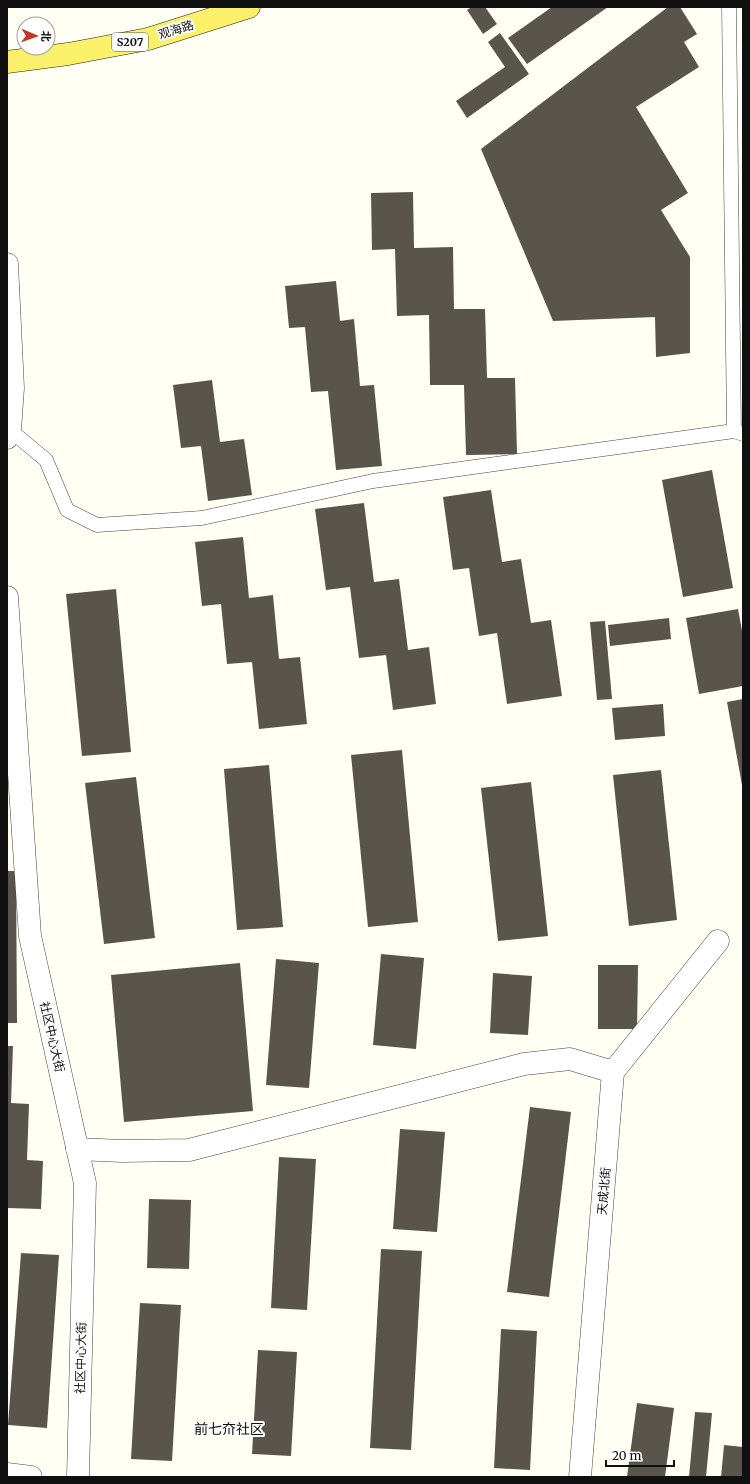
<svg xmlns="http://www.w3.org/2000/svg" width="750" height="1484" viewBox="0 0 750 1484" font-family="Merriweather,'Noto Sans SC',serif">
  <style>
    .building { fill: #59544c }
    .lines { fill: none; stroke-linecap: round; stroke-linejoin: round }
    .service-casing { stroke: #434343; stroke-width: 15 }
    .minor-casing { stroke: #434343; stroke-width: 23 }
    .tertiary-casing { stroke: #434343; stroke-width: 23 }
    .primary-casing { stroke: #212121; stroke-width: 23 }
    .service { stroke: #fff; stroke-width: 14 }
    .minor { stroke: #fff; stroke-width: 22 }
    .tertiary { stroke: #fff; stroke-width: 22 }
    .primary { stroke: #faf069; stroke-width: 22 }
    .labels { text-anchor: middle; stroke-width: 4; stroke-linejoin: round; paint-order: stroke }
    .shield { fill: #fff; stroke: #585858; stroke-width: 1 }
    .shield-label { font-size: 11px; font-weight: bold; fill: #101010 }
    .street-label { font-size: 12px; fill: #101010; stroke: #fff }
    .quarter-label { font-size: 14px; fill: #101010; stroke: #fff }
  </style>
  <rect width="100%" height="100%" fill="#fffff4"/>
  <g class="building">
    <path d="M472,7H485L497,24L483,34L467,10Z"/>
    <path d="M552,7H608L527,64L508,38Z"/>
    <path d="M668,7H680L697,34L684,42L699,67L636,107L688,193L661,210L690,257V353L656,357L655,317L553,321L481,149Z"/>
    <path d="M500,33L529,74L467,118L456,101L505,67L488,42Z"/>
    <path d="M413,192L414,248L453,247L454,309H485L487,378H515L517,454L466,455L464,385H430L429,315L397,316L395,249L372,250L371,193Z"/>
    <path d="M336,281L340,321L354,319L360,386L374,385L382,466L336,470L328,391L311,392L305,327L289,328L285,286Z"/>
    <path d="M212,380L220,442L244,439L252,495L208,501L201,446L181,448L173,385Z"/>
    <path d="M712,470L733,588L683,597L662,480Z"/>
    <path d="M491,490L502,562L521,559L531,623L551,620L562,696L507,704L497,633L479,636L469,568L453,570L443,497Z"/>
    <path d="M364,503L374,582L399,579L408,650L429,647L436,704L393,710L386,655L359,658L350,587L326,590L315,509Z"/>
    <path d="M243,537L249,598L273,595L279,659L300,657L307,724L259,729L252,662L227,664L221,604L202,606L195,542Z"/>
    <path d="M116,589L131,752L82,756L66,594Z"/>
    <path d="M738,609L743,636V686L699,694L686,618Z"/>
    <path d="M669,618L671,639L610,646L608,625Z"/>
    <path d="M605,621L612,699L597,700L590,622Z"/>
    <path d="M743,699V785H742L727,702Z"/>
    <path d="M663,704L665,736L615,740L612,708Z"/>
    <path d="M402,750L418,922L368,927L351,755Z"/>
    <path d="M269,765L283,927L237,930L224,769Z"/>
    <path d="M661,770L677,920L629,926L613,775Z"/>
    <path d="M136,777L155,938L104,944L85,783Z"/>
    <path d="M531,782L548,936L498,941L481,788Z"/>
    <path d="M7,871H16L17,1023H7Z"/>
    <path d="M381,954L424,958L416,1049L373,1045Z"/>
    <path d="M276,959L319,963L309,1088L266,1085Z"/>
    <path d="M240,963L253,1111L124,1122L111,975Z"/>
    <path d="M598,965H638L637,1029H598Z"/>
    <path d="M493,973L532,976L528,1035L490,1033Z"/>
    <path d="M7,1046H13L11,1103L29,1104L27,1160L43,1161L41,1209L7,1208Z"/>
    <path d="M530,1107L571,1112L549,1297L507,1292Z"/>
    <path d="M400,1129L445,1132L437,1232L393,1229Z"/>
    <path d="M279,1157L316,1159L307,1310L271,1308Z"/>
    <path d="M149,1199L191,1200L189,1269L147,1268Z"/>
    <path d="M381,1249L422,1251L411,1450L370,1448Z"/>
    <path d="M21,1253L59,1255L47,1428L8,1425Z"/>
    <path d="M140,1303L181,1305L172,1461L131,1459Z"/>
    <path d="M501,1329L537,1331L530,1470L494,1468Z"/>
    <path d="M258,1350L297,1352L291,1456L252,1454Z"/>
    <path d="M637,1403L674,1408L665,1477H627Z"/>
    <path d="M695,1412L712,1413L706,1477H689Z"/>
    <path d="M724,1445L743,1447V1477H721Z"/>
  </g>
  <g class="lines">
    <defs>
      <g id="service">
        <path d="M729,7L734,431L743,434"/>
        <path d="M10,430L46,460L67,510L97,525L202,518L373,481L734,431"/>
      </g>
      <g id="minor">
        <path d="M7,597L30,936L85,1183L78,1477"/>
        <path d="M77,1149L122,1151L189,1150L524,1064L570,1059L613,1072"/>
        <path d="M7,1474L31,1477"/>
        <path d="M580,1477L613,1072L718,941"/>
      </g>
      <path id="tertiary" d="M7,264L13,388L10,430L7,438"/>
      <path id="primary" d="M7,62L68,54L148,39L249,7"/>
    </defs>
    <use href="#service" class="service-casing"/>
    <use href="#minor" class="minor-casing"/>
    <use href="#tertiary" class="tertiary-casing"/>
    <use href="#primary" class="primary-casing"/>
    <use href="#service" class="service"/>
    <use href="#minor" class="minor"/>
    <use href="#tertiary" class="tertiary"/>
    <use href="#primary" class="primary"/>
  </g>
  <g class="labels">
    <rect class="shield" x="112" y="33" width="36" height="18" rx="3"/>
    <g class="shield-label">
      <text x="130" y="46">S207</text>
    </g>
    <g class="street-label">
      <text transform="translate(176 30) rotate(-17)" y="4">观海路</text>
      <text transform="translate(52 1037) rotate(77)" y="4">社区中心大街</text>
      <text transform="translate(604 1191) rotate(-85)" y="4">天成北街</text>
      <text transform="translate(81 1358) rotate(-89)" y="4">社区中心大街</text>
    </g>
    <g class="quarter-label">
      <text x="229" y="1434">前七夼社区</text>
    </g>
  </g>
  <rect width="750" height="1484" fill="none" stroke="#101010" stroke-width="16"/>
  <g transform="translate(36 36) rotate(92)"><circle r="19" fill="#ffffff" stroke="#9f9f9f"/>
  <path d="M0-3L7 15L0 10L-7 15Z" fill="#c43925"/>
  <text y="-6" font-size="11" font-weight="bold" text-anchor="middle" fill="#101010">北</text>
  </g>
  <path d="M606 1460v6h68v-6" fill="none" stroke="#101010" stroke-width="2"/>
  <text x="612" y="1460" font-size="12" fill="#101010" stroke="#ffffff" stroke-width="3" paint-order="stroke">20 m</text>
</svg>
